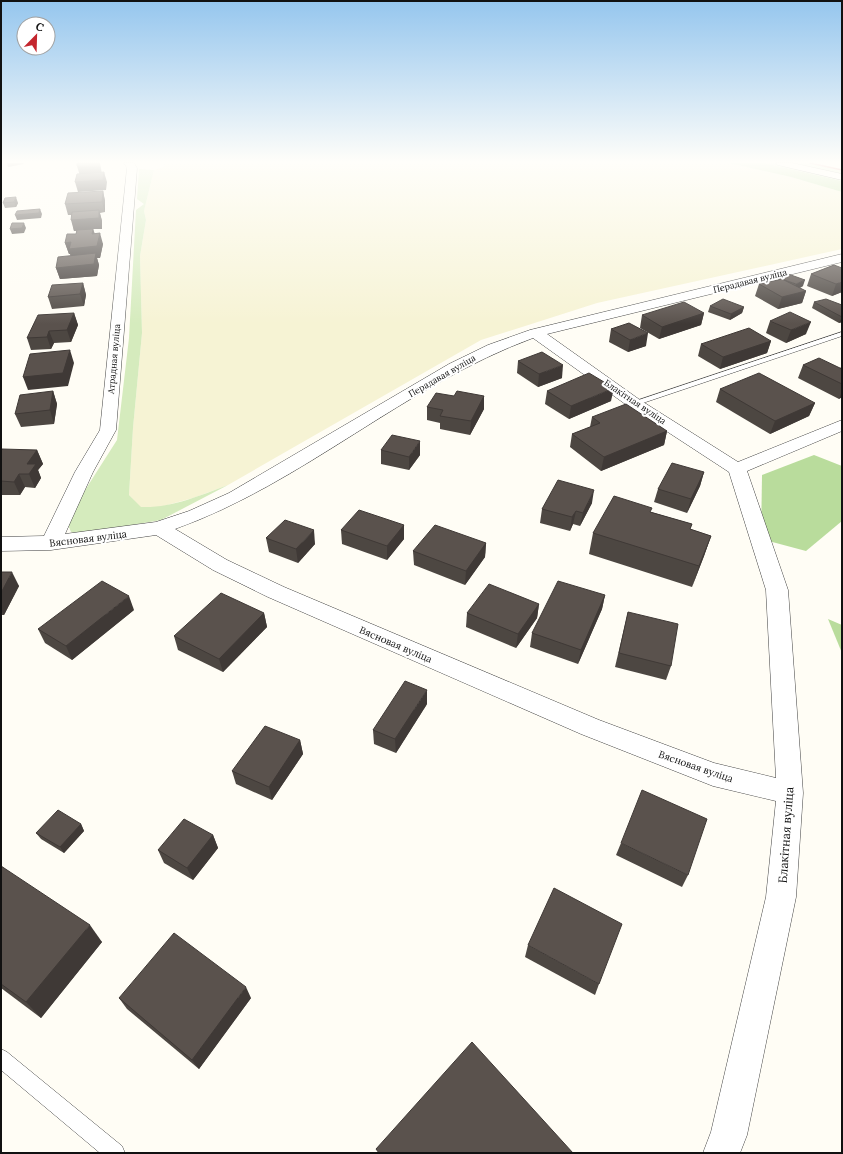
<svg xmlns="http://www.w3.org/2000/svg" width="843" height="1154" viewBox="0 0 843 1154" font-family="Lora,serif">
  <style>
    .farmland { fill: #f6f3d4 }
    .green { fill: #d5ebbd }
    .forest { fill: #b9dc9c }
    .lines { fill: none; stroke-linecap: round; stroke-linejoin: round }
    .service-casing { stroke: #444; stroke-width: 1 }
    .minor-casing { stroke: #444; stroke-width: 1 }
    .service { fill: #fff; fill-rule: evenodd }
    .minor { fill: #fff; fill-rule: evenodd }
    .rail { stroke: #c4262e; stroke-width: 1.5 }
    .wall { fill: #4d4742 }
    .shaded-wall { fill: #3f3936 }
    .building { fill: #5a524d; stroke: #3f3936 }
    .labels { text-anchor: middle; stroke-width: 4; stroke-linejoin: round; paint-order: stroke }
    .far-street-label { font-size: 9px; fill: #111; stroke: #fff }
    .street-label { font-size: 10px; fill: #111; stroke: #fff }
    .near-street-label { font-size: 12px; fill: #111; stroke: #fff }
  </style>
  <rect width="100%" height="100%" fill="#fffdf5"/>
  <path class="farmland" d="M163,163H729L791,177L842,192V249L597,303L481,340L228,485L193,498L160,507H140L129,495L133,428L142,333L140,256L146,220L144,211L154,170L165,166Z"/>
  <g class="green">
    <path d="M764,163H808L842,171V181Z"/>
    <path d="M139,169L154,170L144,211L146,220L140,256L142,333L133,428L129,495L141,507C173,508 198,496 228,485L161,520L80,534L71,532L66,520L117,440L129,338L136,210L144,204L137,199Z"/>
  </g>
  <g class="forest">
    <path d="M729,163H764L842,181V192L791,177Z"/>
    <path d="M814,455L842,466V521L806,551L761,539L762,475Z"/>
    <path d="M828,619L842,625V653Z"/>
  </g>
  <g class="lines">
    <defs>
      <g id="service">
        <path d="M842,332V336L637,405H631L630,403Z"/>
        <path d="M1,1049L7,1052L122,1146L125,1153H100L1,1070Z"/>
      </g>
      <g id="minor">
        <path d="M124,163H134L137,168L116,430L93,472L65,534L156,522L189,511L229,493L449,364L488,345L530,330L842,254V262L547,334L640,400L738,462L842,420V431L747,471L788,590L803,793L796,897L747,1135L740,1153H703L711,1132L766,897L776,801L713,786L581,734L268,597L213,570L156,535L51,550L1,551V537L44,536L75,472L100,430L127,168ZM533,338L628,406L729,472L766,590L776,778L714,763L599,720L284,587L227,560L175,529C304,483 405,385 533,338Z"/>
        <path d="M776,163H792L842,174V180L778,165Z"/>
      </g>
    </defs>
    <use href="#service" class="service-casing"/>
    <use href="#minor" class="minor-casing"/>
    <use href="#service" class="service"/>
    <use href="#minor" class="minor"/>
    <path class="rail" d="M810,163L842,170"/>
  </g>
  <g class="wall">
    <path d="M103,191L105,201V212L100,213L102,221V229H93L95,234L103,244L100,258H97L99,265L97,276L60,279L56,268L71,255L70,254H69L65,243L76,234V231H74L71,215H68L65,204Z"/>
    <path d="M5,198L18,203L16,207L5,208L3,203Z"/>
    <path d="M834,265L842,292L832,296L807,286L811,274Z"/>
    <path d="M779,278L803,286L800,288L806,291L802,303L778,309L755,296L759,284L779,280Z"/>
    <path d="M83,283L86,295L84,306L52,309L48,297Z"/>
    <path d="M814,302L842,305V322L839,323L812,308Z"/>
    <path d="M710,306L744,307L742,313L730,320L708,312Z"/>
    <path d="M74,313L78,325L71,342L54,343L51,349L31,350L27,338Z"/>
    <path d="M704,313L701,325L659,339L640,328L642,315Z"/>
    <path d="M770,321L806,334L786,343L766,333Z"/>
    <path d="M611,329L646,346L628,352L609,342Z"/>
    <path d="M771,341L767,353L720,369L698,356L701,344Z"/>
    <path d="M518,361L562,378L538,387L517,373Z"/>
    <path d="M803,365L840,368L842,367V397L839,399L798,378Z"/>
    <path d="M720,389L815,403L809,416L770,434L716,402Z"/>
    <path d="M53,391L57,404L54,424L21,427L15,414Z"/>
    <path d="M547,391L611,401L569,419L545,404Z"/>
    <path d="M454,396H484V409L470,435L440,429V423L427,420V407Z"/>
    <path d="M592,417L667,431L664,445L601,471L570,447L572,434L590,427Z"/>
    <path d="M37,450L43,464L38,470L41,478L35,488L25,487L20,495H1V451Z"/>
    <path d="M381,450L420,455L409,470L381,464Z"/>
    <path d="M704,472L700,486L687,513L654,502L658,489Z"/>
    <path d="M592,503L580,526L573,524L570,531L540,523L542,509Z"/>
    <path d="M651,512L692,524L690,529L711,536L704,556L692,587L589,554L593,533Z"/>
    <path d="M404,525V539L387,560L342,544L341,530Z"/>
    <path d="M266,538L315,544L298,563L269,552Z"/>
    <path d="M486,543L485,557L465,585L414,565L413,551Z"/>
    <path d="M1,572L19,586L4,615H1Z"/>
    <path d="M605,595L602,609L578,664L530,647L532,633Z"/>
    <path d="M539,604L537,618L516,648L466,627L467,613Z"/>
    <path d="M134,610L72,660L45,643L38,629Z"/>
    <path d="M628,612L671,666L666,680L615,667Z"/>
    <path d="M264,613L267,627L223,672L178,650L174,636Z"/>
    <path d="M427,704L396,753L374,744L373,730Z"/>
    <path d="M300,740L303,754L272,800L236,784L232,771Z"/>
    <path d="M81,824L84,831L64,853L41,839L36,833Z"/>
    <path d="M213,835L218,848L193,880L164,863L158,850Z"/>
    <path d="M621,843L688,875L682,887L616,855Z"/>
    <path d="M1,866L102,942L41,1018L1,988Z"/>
    <path d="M528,945L599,984L595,995L525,957Z"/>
    <path d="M119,998H251L199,1069L127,1009Z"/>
  </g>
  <g class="shaded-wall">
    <path d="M7,163H23L24,164L8,167Z"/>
    <path d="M100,163L102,174L80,176L77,166Z"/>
    <path d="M104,172L107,182L106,190L78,192L75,182Z"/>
    <path d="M103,191L105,201V212L102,202Z"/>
    <path d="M16,197L18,203L16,207L14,202Z"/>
    <path d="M40,209L42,214L41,218L17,220L15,215Z"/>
    <path d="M99,210L102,221V229H93L96,240L92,234L93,229L74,231L71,220Z"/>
    <path d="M24,223L26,228L24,233L12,234L10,229Z"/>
    <path d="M100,233L103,244L100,258H97L99,265L97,276L60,279L56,268L72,260L70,254H69L65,243Z"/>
    <path d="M805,280L803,286L794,290L796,284Z"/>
    <path d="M842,282V292L832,296L836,284Z"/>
    <path d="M83,283L86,295L84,306L80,294Z"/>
    <path d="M806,291L802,303L778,309L782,297Z"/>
    <path d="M744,307L742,313L730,320L731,314Z"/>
    <path d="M74,313L78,325L71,342L67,330Z"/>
    <path d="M704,313L701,325L659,339L662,327Z"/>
    <path d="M842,317V322L839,323Z"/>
    <path d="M811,322L806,334L786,343L791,330Z"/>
    <path d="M49,331L54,343L51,349L47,337Z"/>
    <path d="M648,333L646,346L628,352L630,340Z"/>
    <path d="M771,341L767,353L720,369L723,357Z"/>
    <path d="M70,350L74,363L68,386L28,390L23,377Z"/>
    <path d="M563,365L562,378L538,387L539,374Z"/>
    <path d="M614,388L611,401L569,419L571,406Z"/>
    <path d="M53,391L57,404L54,424L50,410Z"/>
    <path d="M842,391V397L839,399Z"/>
    <path d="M484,396V409L470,435L471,421Z"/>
    <path d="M815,403L809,416L770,434L775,421Z"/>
    <path d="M667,431L664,445L601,471L604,457Z"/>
    <path d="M420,441V455L409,470V457Z"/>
    <path d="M37,450L43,464L38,470L41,478L35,488L29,474L27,464Z"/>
    <path d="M704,472L700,486L687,513L691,499Z"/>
    <path d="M19,474L25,487L20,495L14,482Z"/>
    <path d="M594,490L592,503L580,526L583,513Z"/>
    <path d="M576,511L573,524L570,531L572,517Z"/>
    <path d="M404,525V539L387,560V546Z"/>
    <path d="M314,530L315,544L298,563L296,549Z"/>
    <path d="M711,536L704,556L692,587L699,566Z"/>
    <path d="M486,543L485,557L465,585L466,571Z"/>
    <path d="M12,572L19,586L4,615L1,610V593Z"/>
    <path d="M605,595L602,609L578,664L581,650Z"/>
    <path d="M129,596L134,610L72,660L66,646Z"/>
    <path d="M539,604L537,618L516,648L518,634Z"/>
    <path d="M264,613L267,627L223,672L219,659Z"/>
    <path d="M427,690V704L396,753L395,739Z"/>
    <path d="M300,740L303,754L272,800L269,787Z"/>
    <path d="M81,824L84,831L64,853L60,847Z"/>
    <path d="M213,835L218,848L193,880L187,868Z"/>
    <path d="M90,925L102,942L41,1018L26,1002Z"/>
    <path d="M246,987L251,998L199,1069L192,1060Z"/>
  </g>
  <g class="building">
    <path d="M77,163H99V164L77,166Z"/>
    <path d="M104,172L103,180L75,182L77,174Z"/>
    <path d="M103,191L102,202L65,204L68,193Z"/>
    <path d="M16,197L14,202L3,203L5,198Z"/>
    <path d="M40,209L39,213L15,215L17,211Z"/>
    <path d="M99,210V218L71,220L72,212Z"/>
    <path d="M12,223H24L22,228L10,229Z"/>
    <path d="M93,229L92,234L100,233L97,246L69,249L71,242L65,243L67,234H76L77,230Z"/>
    <path d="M96,253L94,264L56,268L58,257Z"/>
    <path d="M834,265L842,268V282L836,284L811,274Z"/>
    <path d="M788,274L805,280L796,284L779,278Z"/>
    <path d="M782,279L806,291L782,297L759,284Z"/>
    <path d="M83,283L80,294L48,297L52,285Z"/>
    <path d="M723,299L744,307L731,314L710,306Z"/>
    <path d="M826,299L842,305V317L814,302Z"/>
    <path d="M684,302L704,313L662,327L642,315Z"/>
    <path d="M790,312L811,322L791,330L770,321Z"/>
    <path d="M74,313L67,330L49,331L47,337L27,338L38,315Z"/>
    <path d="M629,323L648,333L630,340L611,329Z"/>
    <path d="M749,328L771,341L723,357L701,344Z"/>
    <path d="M70,350L63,373L23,377L30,354Z"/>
    <path d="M542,352L563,365L539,374L518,361Z"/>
    <path d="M819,358L842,369V384L803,365Z"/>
    <path d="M589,373L614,388L571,406L547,391Z"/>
    <path d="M759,373L815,403L775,421L720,389Z"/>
    <path d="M53,391L50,410L15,414L20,395Z"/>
    <path d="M457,391L484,396L471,421L440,416L443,410L427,407L436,393L454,396Z"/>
    <path d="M626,404L667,431L604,457L572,434L600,423L592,417Z"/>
    <path d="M392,435L420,441L409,457L381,450Z"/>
    <path d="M2,449L37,450L27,464H36L29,474H19L14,482L1,481V451Z"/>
    <path d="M672,463L704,472L691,499L658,489Z"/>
    <path d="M558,480L594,490L583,513L576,511L572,517L542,509Z"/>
    <path d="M614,496L652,508L650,512L692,524L690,529L711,536L699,566L593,533Z"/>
    <path d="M359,510L404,525L387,546L341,530Z"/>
    <path d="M285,520L314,530L296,549L266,538Z"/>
    <path d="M435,525L486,543L466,571L413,551Z"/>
    <path d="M1,572H12L1,593Z"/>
    <path d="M102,581L129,596L66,646L38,629Z"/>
    <path d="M558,581L605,595L581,650L532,633Z"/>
    <path d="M489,584L539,604L518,634L467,613Z"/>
    <path d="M221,593L264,613L219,659L174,636Z"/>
    <path d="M628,612L678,624L671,666L619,653Z"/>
    <path d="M405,681L427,690L395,739L373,730Z"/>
    <path d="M265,726L300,740L269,787L232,771Z"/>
    <path d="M642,790L707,819L688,875L621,843Z"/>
    <path d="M58,810L81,824L60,847L36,833Z"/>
    <path d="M184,819L213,835L187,868L158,850Z"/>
    <path d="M1,866L90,925L26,1002L1,984Z"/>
    <path d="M554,888L622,924L599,984L528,945Z"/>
    <path d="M174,933L246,987L192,1060L119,998Z"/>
    <path d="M472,1042L573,1153H379L376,1149Z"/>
  </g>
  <linearGradient id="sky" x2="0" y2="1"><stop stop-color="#95c6ee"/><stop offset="0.5" stop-color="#fffefa"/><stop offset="1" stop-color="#fffefa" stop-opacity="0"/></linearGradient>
  <rect width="843" height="324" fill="url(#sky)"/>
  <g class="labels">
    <g class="far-street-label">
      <text transform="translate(750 281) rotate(-14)" y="3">Перадавая вуліца</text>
      <text transform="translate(114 359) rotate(-85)" y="3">Атрадная вуліца</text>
      <text transform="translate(442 376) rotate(-30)" y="3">Перадавая вуліца</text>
      <text transform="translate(635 402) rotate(34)" y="3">Блакітная вуліца</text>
    </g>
    <g class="street-label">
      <text transform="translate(88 538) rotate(-7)" y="4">Вясновая вуліца</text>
      <text transform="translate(396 644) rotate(23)" y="4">Вясновая вуліца</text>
      <text transform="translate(696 766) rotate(19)" y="4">Вясновая вуліца</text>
    </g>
    <g class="near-street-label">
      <text transform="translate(786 835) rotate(-86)" y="4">Блакітная вуліца</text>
    </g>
  </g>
  <rect width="843" height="1154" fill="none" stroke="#111111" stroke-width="4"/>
  <g transform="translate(36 36) rotate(23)"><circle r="19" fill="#ffffff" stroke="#a0a0a0"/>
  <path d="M0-3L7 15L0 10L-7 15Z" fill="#c4262e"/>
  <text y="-6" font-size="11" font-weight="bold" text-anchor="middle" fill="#111111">С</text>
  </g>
</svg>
